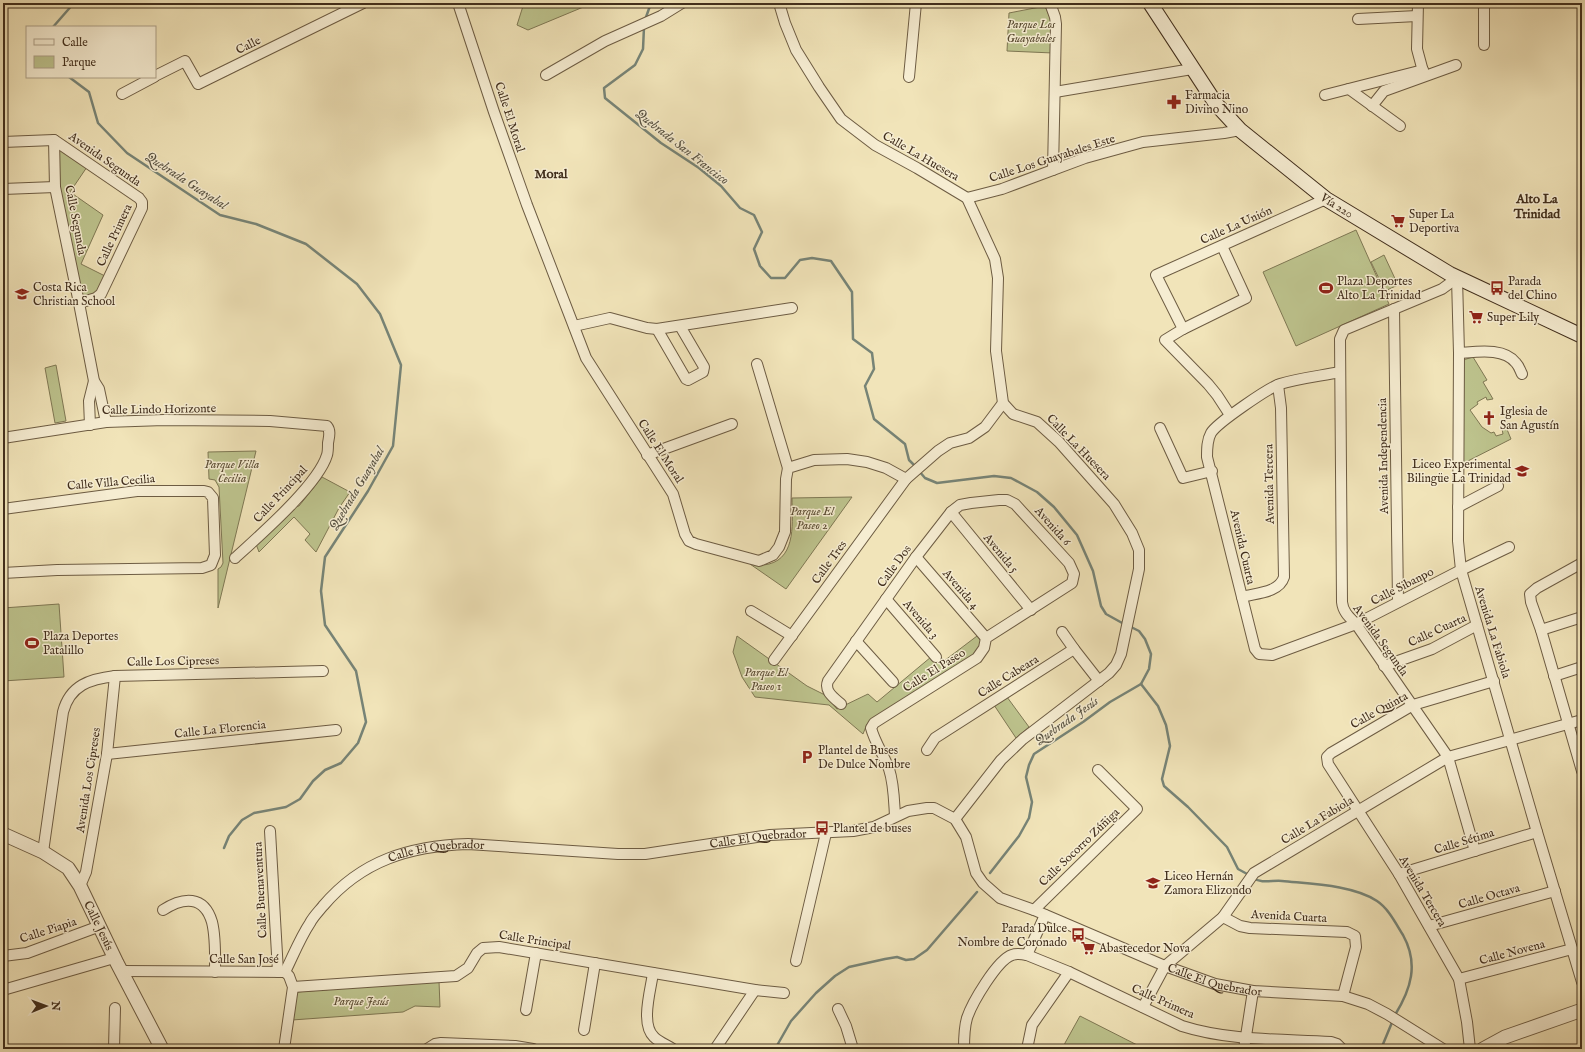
<svg xmlns="http://www.w3.org/2000/svg" width="1585" height="1052" viewBox="0 0 1585 1052" font-family="'IM FELL English',serif">
  <style>
    .green { fill: #bdc38d; stroke: #7f7854 }
    .lines { fill: none; stroke-linecap: round; stroke-linejoin: round }
    .stream { stroke: #778477; stroke-width: 2.5 }
    .minor-casing { stroke: #6d5c43; stroke-width: 12 }
    .tertiary-casing { stroke: #6d5c43; stroke-width: 15 }
    .secondary-casing { stroke: #412e1c; stroke-width: 16 }
    .minor { stroke: #f6edd2; stroke-width: 10 }
    .tertiary { stroke: #f6edd2; stroke-width: 13 }
    .secondary { stroke: #f6edd2; stroke-width: 14 }
    .labels { text-anchor: middle; stroke-width: 3; stroke-linejoin: round; paint-order: stroke }
    .park-label { font-size: 12px; font-style: italic; fill: #5a4c33; stroke: #f6edd2 }
    .street-label { font-size: 12px; fill: #412e1c; stroke: #f6edd2 }
    .poi-label { font-size: 12px; fill: #412e1c; stroke: #f6edd2; text-anchor: start }
    .water-label { font-size: 13px; font-style: italic; fill: #585242; stroke: #f6edd2 }
    .neighbourhood-label { font-size: 13px; font-weight: bold; fill: #412e1c; stroke: #f6edd2 }
  </style>
  <rect width="100%" height="100%" fill="#f1e4b9"/>
  <filter id="stains"><feTurbulence type="fractalNoise" baseFrequency=".005" numOctaves="4"/><feColorMatrix values="0 0 0 0 .2 0 0 0 0 .09 0 0 0 0 .02 0 0 0 .5 -.17"/></filter>
  <radialGradient id="worn" r=".72"><stop offset=".6" stop-color="#630" stop-opacity="0"/><stop offset="1" stop-color="#630" stop-opacity=".3"/></radialGradient>
  <g class="green">
    <path d="M524,3H593L528,30L517,25Z"/>
    <path d="M1045,6L1051,20L1053,53L1007,51L1009,13Z"/>
    <path d="M58,147L87,167L70,192L103,215L81,264L105,276L97,293C91,296 87,299 81,292L59,192Z"/>
    <path d="M1356,230L1389,304L1296,346L1263,272Z"/>
    <path d="M1384,255L1398,285L1385,291L1371,262Z"/>
    <path d="M1473,357L1487,380L1483,382L1493,399L1487,400L1486,397L1477,402L1478,404L1470,410L1482,427L1491,433L1494,432L1496,436L1503,434L1502,429L1506,427L1511,439L1462,464L1463,360Z"/>
    <path d="M56,365L66,421L55,423L45,368Z"/>
    <path d="M256,451L218,608V569L221,567L223,563L219,487L215,480L209,479L208,452Z"/>
    <path d="M322,477L350,492L339,508L316,552L305,540L310,534L294,517L259,552L256,544L293,507L299,506Z"/>
    <path d="M852,497L786,589L750,564C756,564 764,566 769,564C797,557 792,520 792,498Z"/>
    <path d="M59,604L64,677L3,681V608Z"/>
    <path d="M737,636L807,686L825,695L837,709L868,694L877,702L937,652L944,661L977,636L981,641L978,652L867,724L863,734L829,705L755,697L742,677L733,652Z"/>
    <path d="M1007,697L1029,727L1016,738L994,705Z"/>
    <path d="M439,981L440,1007L415,1006L403,1012L292,1020L296,992Z"/>
    <path d="M1080,1016L1145,1049H1063L1065,1043Z"/>
  </g>
  <g class="lines">
    <g class="stream">
      <path d="M645,20L651,3"/>
      <path d="M53,27L74,3"/>
      <path d="M644,27L643,49L635,65L604,88L605,98L661,143L699,168L721,186L740,208L754,215L762,232L754,249L760,266L771,278H785L800,260L812,258L831,261L852,292L853,339L872,353L874,369L865,386L874,419L905,444L909,460L916,467"/>
      <path d="M69,77L89,92L98,123L127,153L220,215L256,224L306,244L357,284L380,314L401,365L393,446L368,491L325,557L321,591L325,625L356,671L366,722L358,743L341,763L325,770L313,781L300,799L286,807L254,813L242,820L229,836L224,848"/>
      <path d="M919,471L925,478L937,483L994,476L1011,478L1037,492L1054,507L1077,535L1093,571L1101,606L1106,614L1124,624"/>
      <path d="M1129,626L1139,631L1145,639L1151,654L1149,669L1141,684"/>
      <path d="M1141,684L1158,706L1166,725L1170,746L1162,779L1164,786L1188,807L1227,847L1238,869L1249,875"/>
      <path d="M990,873L1019,836L1029,818L1032,802L1026,777L1029,765L1034,754L1083,722L1110,702L1141,684"/>
      <path d="M1253,878C1262,884 1272,880 1282,881C1311,884 1353,885 1377,901C1389,909 1396,924 1403,935C1419,964 1411,989 1395,1015"/>
      <path d="M775,1049L791,1021L816,993L835,976L849,967L885,959L897,957L906,960L914,959L927,950L977,892"/>
      <path d="M1381,1049L1393,1020"/>
    </g>
    <defs>
      <g id="minor">
        <path d="M458,3L494,112L527,205L586,358L673,494L685,534L689,541L696,544L759,561L773,555L779,547L785,532L786,479L788,468L814,460L847,459L867,462L886,468L906,479L938,451L950,443L969,438L985,427L1003,403"/>
        <path d="M779,3L785,23L796,50L819,87L841,119L875,145L917,168L967,198L995,259L998,278L996,351L1003,403L1013,414L1037,422L1059,442L1114,504L1132,533L1139,550V569L1121,654L1116,665L1109,673L1023,739L1001,760L955,819"/>
        <path d="M1050,3L1055,17L1056,24L1053,170"/>
        <path d="M1418,3L1417,49L1424,75"/>
        <path d="M1484,3V45"/>
        <path d="M1358,19L1417,16"/>
        <path d="M546,75L605,41L661,16L682,3"/>
        <path d="M155,76L185,61L198,84L363,3"/>
        <path d="M909,77L916,3"/>
        <path d="M1349,89L1400,126"/>
        <path d="M1055,92L1192,69"/>
        <path d="M122,94L154,77"/>
        <path d="M1325,95L1423,70"/>
        <path d="M1372,106L1384,91L1456,65"/>
        <path d="M54,140L55,187L79,303"/>
        <path d="M3,142L54,140L139,198L142,202V208L101,294L96,298L79,303L94,381L99,389L106,422"/>
        <path d="M3,189L55,187"/>
        <path d="M967,198L1002,189L1085,158L1143,142L1224,133L1240,130"/>
        <path d="M1457,278L1459,353L1458,541L1461,570L1537,832L1582,982"/>
        <path d="M1457,278L1442,289L1344,330L1340,339L1342,602C1343,612 1349,617 1356,624L1448,757L1475,851"/>
        <path d="M1394,309L1398,602"/>
        <path d="M574,326L610,318L647,328L657,329L792,308"/>
        <path d="M657,329L686,379L688,380L703,372L704,367L680,326"/>
        <path d="M1183,329L1246,298L1222,246"/>
        <path d="M1459,353C1476,352 1504,347 1516,363C1519,366 1520,370 1522,374"/>
        <path d="M757,364L788,468"/>
        <path d="M1340,372C1320,376 1300,378 1280,384C1268,388 1217,423 1211,433C1207,440 1207,449 1207,457L1255,649L1259,654L1272,655L1356,624L1461,570L1509,547"/>
        <path d="M1230,415L1217,395L1208,384L1165,340L1183,329L1156,275L1326,199"/>
        <path d="M90,425L89,401L94,381"/>
        <path d="M1160,428L1183,478L1212,471"/>
        <path d="M3,438L106,422L164,420L270,421L327,426C331,431 329,437 328,443C328,447 328,452 327,455C318,485 259,536 235,558"/>
        <path d="M647,455L732,424"/>
        <path d="M1458,507L1498,486"/>
        <path d="M3,509L137,491H204L208,492L213,498L215,555L211,565L202,568L57,570L3,573"/>
        <path d="M951,512L1031,610"/>
        <path d="M916,557L986,638"/>
        <path d="M1582,563L1537,588L1530,594L1531,602L1541,630L1582,771"/>
        <path d="M1242,597C1256,593 1279,593 1284,577L1281,408L1278,385"/>
        <path d="M886,599L936,657"/>
        <path d="M751,611L792,636"/>
        <path d="M1541,630L1582,617"/>
        <path d="M1062,632L1074,649"/>
        <path d="M856,641L893,682"/>
        <path d="M774,660L906,479"/>
        <path d="M1384,666L1432,649L1477,625"/>
        <path d="M1554,676L1582,667"/>
        <path d="M841,704C833,697 824,691 828,681L916,557L951,512L960,505L971,503L999,500H1007L1015,504L1069,563L1074,574L1072,583L986,638L984,648L977,658L874,723L871,728C875,743 884,755 889,769C894,784 894,801 895,816"/>
        <path d="M927,750L935,738L1074,649L1099,681"/>
        <path d="M107,754L336,730"/>
        <path d="M270,831L278,972"/>
        <path d="M43,852L63,712C70,685 90,679 115,676L323,671"/>
        <path d="M1399,874L1537,832"/>
        <path d="M80,886L86,872L107,754L115,676"/>
        <path d="M163,910C183,897 204,895 212,922C216,938 215,956 215,972"/>
        <path d="M1034,910L1137,809L1098,770"/>
        <path d="M1223,917L1240,926L1250,928L1347,932L1355,936L1356,947L1343,996"/>
        <path d="M1429,926L1555,891"/>
        <path d="M1027,955L1069,972L1182,1026C1229,1041 1282,1039 1331,1042L1337,1044L1342,1049"/>
        <path d="M3,956L27,953L100,926"/>
        <path d="M796,961L826,833"/>
        <path d="M122,971L285,972L289,976L293,987L284,1049"/>
        <path id="s1" d="M285,972C293,956 300,938 310,923C313,917 319,911 323,906C362,860 410,846 468,844L618,854H645L770,835L853,831L874,827L908,811L927,808H934L955,819L966,837L976,873L983,883L1000,898L1034,910L1165,966L1215,984L1253,991L1343,996L1368,1004L1387,1014L1443,1049"/>
        <path d="M653,973C651,989 640,1024 654,1037C659,1042 667,1045 673,1049"/>
        <path d="M1459,979L1572,949"/>
        <path d="M293,987L456,976L468,968L477,953L483,948L499,947L755,990L784,993"/>
        <path d="M3,990L114,958"/>
        <path d="M1143,1007L1165,966L1223,917L1254,873L1448,757L1582,720"/>
        <path d="M838,1009L846,1026L853,1049"/>
        <path d="M526,1010L536,953"/>
        <path d="M584,1030L595,963"/>
        <path d="M114,1049L115,1008"/>
        <path d="M427,1049L435,1044L441,1043L515,1046L533,1049"/>
        <path d="M715,1049L755,990"/>
        <path d="M964,1049C964,1038 964,1028 967,1018C972,1003 997,960 1012,955C1017,953 1022,954 1027,955L1045,915"/>
        <path d="M1027,1049L1032,1025L1069,972"/>
        <path d="M1244,1049L1253,991"/>
        <path d="M1470,1049L1467,1022L1459,979L1399,874L1328,764L1327,757L1331,753L1413,705L1494,681"/>
      </g>
      <g id="tertiary">
        <path id="s2" d="M3,834L43,852L68,868L80,886L117,963L162,1049"/>
        <path d="M1483,1049L1505,1037L1582,1010"/>
      </g>
      <g id="secondary">
        <path id="s3" d="M1150,3L1216,104L1240,130L1326,199L1450,274L1582,336"/>
      </g>
    </defs>
    <use href="#minor" class="minor-casing"/>
    <use href="#tertiary" class="tertiary-casing"/>
    <use href="#secondary" class="secondary-casing"/>
    <use href="#minor" class="minor"/>
    <use href="#tertiary" class="tertiary"/>
    <use href="#secondary" class="secondary"/>
  </g>
  <defs>
    <symbol id="pharmacy-bare" viewBox="-9 -9 18 18"><path d="M-2-6h4v4h4v4h-4v4h-4v-4h-4v-4h4Z" fill="#8f2418" stroke="#f6edd2" stroke-width="2.5" paint-order="stroke"/></symbol>
    <symbol id="supermarket-bare" viewBox="-9 -9 18 18"><path d="M-6-5.5h2.5l.6 2H6L4.5 2H-2.5L-4.4-4H-6ZM-1.5 3.2a1.3 1.3 0 1 0 .1 0ZM3 3.2a1.3 1.3 0 1 0 .1 0Z" fill="#8f2418" stroke="#f6edd2" stroke-width="2.5" paint-order="stroke"/></symbol>
    <symbol id="stadium-bare" viewBox="-9 -9 18 18"><path d="M0-5a6.5 5 0 1 0 0 10a6.5 5 0 1 0 0-10ZM-3.5-1.8h7v3.6h-7Z" fill="#8f2418" stroke="#f6edd2" stroke-width="2.5" paint-order="stroke"/></symbol>
    <symbol id="bus-bare" viewBox="-9 -9 18 18"><path d="M-5-6H5V4H4V6H2V4H-2V6H-4V4H-5ZM-3.5-4V0h7V-4ZM-3.5 1.2v1.5H-2V1.2ZM2 1.2v1.5H3.5V1.2Z" fill="#8f2418" stroke="#f6edd2" stroke-width="2.5" paint-order="stroke"/></symbol>
    <symbol id="school-bare" viewBox="-9 -9 18 18"><path d="M0-5L7-2L0 1L-7-2ZM-4 1L0 2.5L4 1V4Q0 6-4 4Z" fill="#8f2418" stroke="#f6edd2" stroke-width="2.5" paint-order="stroke"/></symbol>
    <symbol id="church-bare" viewBox="-9 -9 18 18"><path d="M-1.2-6h2.4v3.5h3.3v2.4h-3.3V6h-2.4V-.1h-3.3v-2.4h3.3Z" fill="#8f2418" stroke="#f6edd2" stroke-width="2.5" paint-order="stroke"/></symbol>
    <symbol id="parking-bare" viewBox="-9 -9 18 18"><path d="M-3.5-5.5H1a3.5 3.5 0 0 1 0 7H-1V5.5H-3.5ZM-1-3.4V-.6H.8a1.4 1.4 0 0 0 0-2.8Z" fill="#8f2418" stroke="#f6edd2" stroke-width="2.5" paint-order="stroke"/></symbol>
  </defs>
  <g fill-rule="evenodd">
    <use href="#pharmacy-bare" x="1164" y="92" width="20" height="20"/>
    <use href="#supermarket-bare" x="1388" y="211" width="20" height="20"/>
    <use href="#stadium-bare" x="1316" y="278" width="20" height="20"/>
    <use href="#bus-bare" x="1487" y="278" width="20" height="20"/>
    <use href="#school-bare" x="12" y="284" width="20" height="20"/>
    <use href="#supermarket-bare" x="1466" y="307" width="20" height="20"/>
    <use href="#church-bare" x="1479" y="408" width="20" height="20"/>
    <use href="#school-bare" x="1512" y="461" width="20" height="20"/>
    <use href="#stadium-bare" x="22" y="633" width="20" height="20"/>
    <use href="#parking-bare" x="797" y="747" width="20" height="20"/>
    <use href="#bus-bare" x="812" y="818" width="20" height="20"/>
    <use href="#school-bare" x="1143" y="873" width="20" height="20"/>
    <use href="#bus-bare" x="1068" y="925" width="20" height="20"/>
    <use href="#supermarket-bare" x="1078" y="938" width="20" height="20"/>
  </g>
  <g class="labels">
    <g class="park-label">
      <text x="1031" y="28">Parque Los<tspan x="1031" dy="14">Guayabales</tspan></text>
      <text x="232" y="468">Parque Villa<tspan x="232" dy="14">Cecilia</tspan></text>
      <text x="812" y="515">Parque El<tspan x="812" dy="14">Paseo 2</tspan></text>
      <text x="766" y="676">Parque El<tspan x="766" dy="14">Paseo 1</tspan></text>
      <text x="361" y="1005">Parque Jesús</text>
    </g>
    <g class="street-label">
      <text transform="translate(248 45) rotate(-26)" y="4">Calle</text>
      <text transform="translate(510 117) rotate(72)" y="4">Calle El Moral</text>
      <text transform="translate(921 156) rotate(30)" y="4">Calle La Huesera</text>
      <text transform="translate(1052 158) rotate(-18)" y="4">Calle Los Guayabales Este</text>
      <text transform="translate(105 159) rotate(35)" y="4">Avenida Segunda</text>
      <text dy="4" stroke="none"><textPath href="#s3" startOffset="279">Vía 220</textPath></text>
      <text transform="translate(76 220) rotate(79)" y="4">Calle Segunda</text>
      <text transform="translate(1236 225) rotate(-24)" y="4">Calle La Unión</text>
      <text transform="translate(114 235) rotate(-65)" y="4">Calle Primera</text>
      <text transform="translate(159 409) rotate(-1)" y="4">Calle Lindo Horizonte</text>
      <text transform="translate(1079 447) rotate(46)" y="4">Calle La Huesera</text>
      <text transform="translate(661 451) rotate(57)" y="4">Calle El Moral</text>
      <text transform="translate(1383 456) rotate(-91)" y="4">Avenida Independencia</text>
      <text transform="translate(111 482) rotate(-5)" y="4">Calle Villa Cecilia</text>
      <text transform="translate(1269 484) rotate(-91)" y="4">Avenida Tercera</text>
      <text transform="translate(280 494) rotate(-47)" y="4">Calle Principal</text>
      <text transform="translate(1053 526) rotate(48)" y="4">Avenida 6</text>
      <text transform="translate(1243 547) rotate(77)" y="4">Avenida Cuarta</text>
      <text transform="translate(1001 553) rotate(50)" y="4">Avenida 5</text>
      <text transform="translate(829 562) rotate(-54)" y="4">Calle Tres</text>
      <text transform="translate(894 566) rotate(-54)" y="4">Calle Dos</text>
      <text transform="translate(1402 586) rotate(-27)" y="4">Calle Sibanpo</text>
      <text transform="translate(961 589) rotate(49)" y="4">Avenida 4</text>
      <text transform="translate(921 619) rotate(49)" y="4">Avenida 3</text>
      <text transform="translate(1437 630) rotate(-25)" y="4">Calle Cuarta</text>
      <text transform="translate(1493 632) rotate(73)" y="4">Avenida La Fabiola</text>
      <text transform="translate(1381 640) rotate(54)" y="4">Avenida Segunda</text>
      <text transform="translate(173 661) rotate(-1)" y="4">Calle Los Cipreses</text>
      <text transform="translate(934 670) rotate(-32)" y="4">Calle El Paseo</text>
      <text transform="translate(1008 676) rotate(-32)" y="4">Calle Cabeara</text>
      <text transform="translate(1379 710) rotate(-29)" y="4">Calle Quinta</text>
      <text transform="translate(220 729) rotate(-6)" y="4">Calle La Florencia</text>
      <text transform="translate(88 780) rotate(-81)" y="4">Avenida Los Cipreses</text>
      <text transform="translate(1317 820) rotate(-31)" y="4">Calle La Fabiola</text>
      <text dy="4" stroke="none"><textPath href="#s1" startOffset="531">Calle El Quebrador</textPath></text>
      <text transform="translate(1464 841) rotate(-17)" y="4">Calle Sétima</text>
      <text transform="translate(1079 847) rotate(-44)" y="4">Calle Socorro Zúñiga</text>
      <text dy="4" stroke="none"><textPath href="#s1" startOffset="207">Calle El Quebrador</textPath></text>
      <text transform="translate(260 890) rotate(-93)" y="4">Calle Buenaventura</text>
      <text transform="translate(1423 891) rotate(59)" y="4">Avenida Tercera</text>
      <text transform="translate(1489 896) rotate(-16)" y="4">Calle Octava</text>
      <text transform="translate(1289 916) rotate(3)" y="4">Avenida Cuarta</text>
      <text dy="4" stroke="none"><textPath href="#s2" startOffset="139">Calle Jesús</textPath></text>
      <text transform="translate(48 930) rotate(-18)" y="4">Calle Piapia</text>
      <text transform="translate(535 940) rotate(9)" y="4">Calle Principal</text>
      <text transform="translate(1512 952) rotate(-15)" y="4">Calle Novena</text>
      <text x="244" y="963">Calle San José</text>
      <text dy="4" stroke="none"><textPath href="#s1" startOffset="1059">Calle El Quebrador</textPath></text>
      <text transform="translate(1163 1001) rotate(24)" y="4">Calle Primera</text>
    </g>
    <g class="poi-label">
      <text x="1185" y="99">Farmacia<tspan x="1185" dy="14">Divino Nino</tspan></text>
      <text x="1409" y="218">Super La<tspan x="1409" dy="14">Deportiva</tspan></text>
      <text x="1337" y="285">Plaza Deportes<tspan x="1337" dy="14">Alto La Trinidad</tspan></text>
      <text x="1508" y="285">Parada<tspan x="1508" dy="14">del Chino</tspan></text>
      <text x="33" y="291">Costa Rica<tspan x="33" dy="14">Christian School</tspan></text>
      <text x="1487" y="321">Super Lily</text>
      <text x="1500" y="415">Iglesia de<tspan x="1500" dy="14">San Agustín</tspan></text>
      <text x="1511" y="468" text-anchor="end">Liceo Experimental<tspan x="1511" dy="14">Bilingüe La Trinidad</tspan></text>
      <text x="43" y="640">Plaza Deportes<tspan x="43" dy="14">Patalillo</tspan></text>
      <text x="818" y="754">Plantel de Buses<tspan x="818" dy="14">De Dulce Nombre</tspan></text>
      <text x="833" y="832">Plantel de buses</text>
      <text x="1164" y="880">Liceo Hernán<tspan x="1164" dy="14">Zamora Elizondo</tspan></text>
      <text x="1067" y="932" text-anchor="end">Parada Dulce<tspan x="1067" dy="14">Nombre de Coronado</tspan></text>
      <text x="1099" y="952">Abastecedor Nova</text>
    </g>
    <g class="water-label">
      <text transform="translate(683 146) rotate(38)" y="5">Quebrada San Francisco</text>
      <text transform="translate(187 180) rotate(33)" y="5">Quebrada Guayabal</text>
      <text transform="translate(356 488) rotate(-59)" y="5">Quebrada Guayabal</text>
      <text transform="translate(1066 720) rotate(-35)" y="5">Quebrada Jesús</text>
    </g>
    <g class="neighbourhood-label">
      <text x="551" y="178">Moral</text>
      <text x="1537" y="203">Alto La<tspan x="1537" dy="15">Trinidad</tspan></text>
    </g>
  </g>
  <rect width="1585" height="1052" fill="none" stroke="#f1e4b9" stroke-width="16"/>
  <rect x="4" y="4" width="1577" height="1044" fill="none" stroke="#412e1c" stroke-width="2"/>
  <rect x="8" y="8" width="1569" height="1036" fill="none" stroke="#412e1c"/>
  <rect x="26" y="26" width="130" height="52" fill="#f6edd2" stroke="#aea189"/>
  <rect x="34" y="39" width="20" height="6" fill="#f6edd2" stroke="#aea189"/>
  <text x="62" y="46" font-size="12" fill="#412e1c">Calle</text>
  <rect x="34" y="56" width="20" height="12" fill="#bdc38d" stroke="#aea189"/>
  <text x="62" y="66" font-size="12" fill="#412e1c">Parque</text>
  <g transform="translate(46 1006) rotate(89)" stroke="#f6edd2" stroke-width="3" paint-order="stroke">
  <path d="M0-3L7 15L0 10L-7 15Z" fill="#412e1c"/>
  <text y="-6" font-size="11" font-weight="bold" text-anchor="middle" fill="#412e1c">N</text>
  </g>
  <rect width="100%" height="100%" filter="url(#stains)"/>
  <rect width="100%" height="100%" fill="url(#worn)"/>
</svg>
